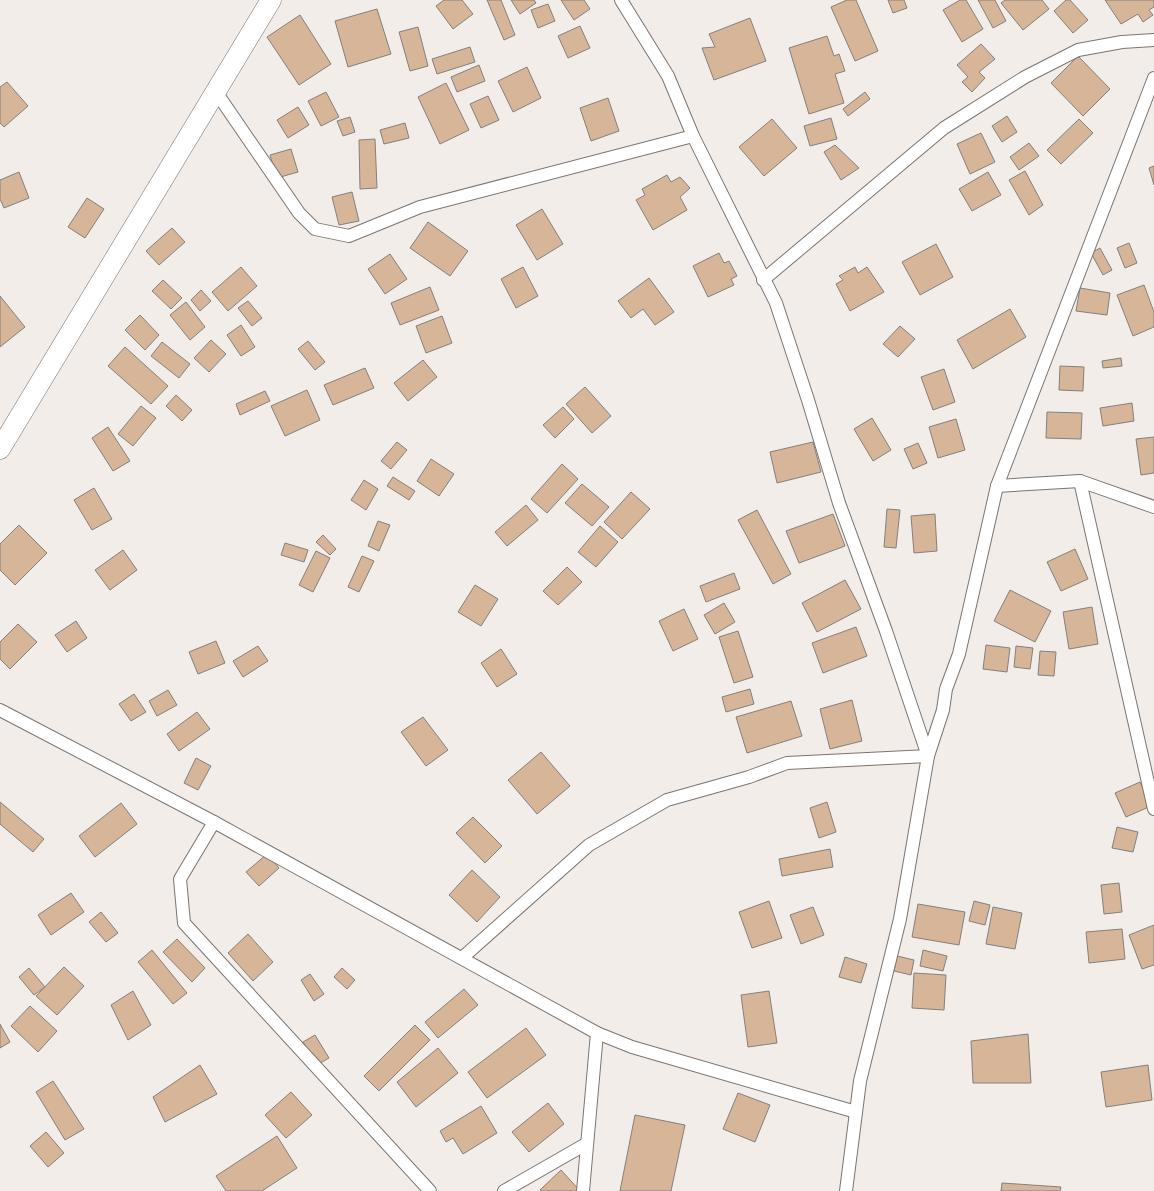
<svg xmlns="http://www.w3.org/2000/svg" width="1154" height="1191" viewBox="0 0 1154 1191" font-family="'DejaVu Sans',sans-serif">
  <style>
    .building { fill: #d6b599; stroke: #84807c }
    .lines { fill: none; stroke-linecap: round; stroke-linejoin: round }
    .street-casing { stroke: #7a7572; stroke-width: 14 }
    .primary-casing { stroke: #7a7572; stroke-width: 21 }
    .street { stroke: #fff; stroke-width: 12 }
    .primary { stroke: #fff; stroke-width: 20 }
  </style>
  <rect width="100%" height="100%" fill="#f2ede8"/>
  <g class="building">
    <path d="M444,0H462L473,14L453,29L436,6Z"/>
    <path d="M487,0H501L515,35L504,40Z"/>
    <path d="M511,0H534L536,3L520,14Z"/>
    <path d="M561,0H584L590,9L574,20Z"/>
    <path d="M847,0H856L878,51L855,61L831,7Z"/>
    <path d="M888,0H904L907,8L893,13Z"/>
    <path d="M960,0H966L983,29L962,42L943,10Z"/>
    <path d="M978,0H995L1006,21L993,28Z"/>
    <path d="M1005,0H1042L1049,9L1023,30L1001,3Z"/>
    <path d="M1066,0H1070L1088,20L1073,33L1054,11Z"/>
    <path d="M1105,0H1154V7L1149,10L1153,15L1143,22L1138,14L1121,24Z"/>
    <path d="M548,4L555,21L538,28L531,10Z"/>
    <path d="M377,9L391,54L348,67L335,21Z"/>
    <path d="M300,15L331,64L299,85L267,37Z"/>
    <path d="M750,18L766,61L714,80L702,48L715,47L709,34Z"/>
    <path d="M580,26L590,48L568,58L558,36Z"/>
    <path d="M418,27L428,66L410,71L399,32Z"/>
    <path d="M827,36L834,56L839,54L845,71L835,74L844,103L809,114L789,48Z"/>
    <path d="M981,44L995,59L979,72L985,78L972,92L962,82L968,77L957,65Z"/>
    <path d="M470,47L475,62L437,74L432,59Z"/>
    <path d="M1078,56L1110,89L1083,116L1051,83Z"/>
    <path d="M479,65L485,81L457,92L451,77Z"/>
    <path d="M527,67L541,98L513,112L498,81Z"/>
    <path d="M7,82L28,106L4,127L0,123V87Z"/>
    <path d="M446,83L469,130L440,144L418,97Z"/>
    <path d="M326,92L339,117L321,126L308,101Z"/>
    <path d="M865,92L870,99L848,116L843,109Z"/>
    <path d="M488,96L499,120L481,128L470,104Z"/>
    <path d="M608,98L619,131L591,141L580,108Z"/>
    <path d="M298,107L309,125L288,138L277,120Z"/>
    <path d="M1007,116L1017,132L1002,142L992,126Z"/>
    <path d="M350,117L355,132L343,136L337,121Z"/>
    <path d="M831,118L837,139L810,146L804,126Z"/>
    <path d="M772,119L797,148L764,176L739,147Z"/>
    <path d="M1079,119L1093,133L1061,164L1047,150Z"/>
    <path d="M405,123L409,138L384,144L380,130Z"/>
    <path d="M981,133L995,162L970,174L957,144Z"/>
    <path d="M375,139L377,188L360,189L359,140Z"/>
    <path d="M1029,143L1039,156L1019,170L1010,157Z"/>
    <path d="M835,145L859,168L841,180L824,152Z"/>
    <path d="M291,149L298,172L277,178L270,155Z"/>
    <path d="M1154,166V185L1149,168Z"/>
    <path d="M1025,171L1043,205L1029,215L1009,180Z"/>
    <path d="M19,172L29,198L4,208L0,199V180Z"/>
    <path d="M988,172L1001,195L972,211L959,189Z"/>
    <path d="M667,175L671,182L680,177L690,188L680,197L687,210L653,230L636,200L645,195L642,189Z"/>
    <path d="M352,192L359,221L339,225L332,197Z"/>
    <path d="M87,198L104,209L85,238L68,227Z"/>
    <path d="M542,209L563,244L537,260L516,225Z"/>
    <path d="M428,222L468,251L450,276L410,248Z"/>
    <path d="M172,228L185,242L159,265L146,251Z"/>
    <path d="M1129,243L1137,263L1125,268L1117,248Z"/>
    <path d="M936,244L953,277L920,295L902,262Z"/>
    <path d="M1100,248L1112,270L1103,275L1091,253Z"/>
    <path d="M719,253L724,263L729,261L737,276L731,279L734,285L708,297L693,266Z"/>
    <path d="M390,254L407,279L385,294L368,269Z"/>
    <path d="M241,267L257,286L228,311L212,292Z"/>
    <path d="M523,267L538,296L516,308L501,279Z"/>
    <path d="M855,267L858,273L867,267L884,292L850,311L836,284L843,280L839,276Z"/>
    <path d="M649,278L674,312L655,325L643,309L631,318L618,301Z"/>
    <path d="M163,280L182,298L171,309L152,291Z"/>
    <path d="M1144,285L1154,312V327L1133,336L1117,295Z"/>
    <path d="M430,287L439,310L400,325L391,303Z"/>
    <path d="M1080,288L1110,293L1107,315L1076,311Z"/>
    <path d="M201,290L211,301L200,311L191,300Z"/>
    <path d="M0,296L25,327L0,347Z"/>
    <path d="M248,301L262,318L252,326L238,308Z"/>
    <path d="M186,302L205,327L190,340L170,315Z"/>
    <path d="M1010,309L1026,337L973,369L957,340Z"/>
    <path d="M140,315L159,335L145,350L125,330Z"/>
    <path d="M442,316L452,343L426,353L416,326Z"/>
    <path d="M241,325L255,347L241,356L227,335Z"/>
    <path d="M900,326L915,339L898,357L883,344Z"/>
    <path d="M211,340L226,354L209,372L194,358Z"/>
    <path d="M308,341L325,362L315,370L298,349Z"/>
    <path d="M162,342L190,364L179,378L151,356Z"/>
    <path d="M125,347L168,386L151,404L108,366Z"/>
    <path d="M1121,358L1122,366L1103,368L1102,361Z"/>
    <path d="M423,360L437,377L408,401L394,383Z"/>
    <path d="M1060,366L1084,367L1083,391L1059,390Z"/>
    <path d="M365,368L374,388L333,405L324,385Z"/>
    <path d="M944,369L955,402L933,410L921,377Z"/>
    <path d="M585,387L611,416L592,433L566,404Z"/>
    <path d="M307,390L320,420L285,436L271,406Z"/>
    <path d="M265,391L270,401L240,415L236,404Z"/>
    <path d="M176,395L192,410L182,421L166,406Z"/>
    <path d="M1132,403L1134,421L1103,426L1100,408Z"/>
    <path d="M141,406L156,418L133,446L118,434Z"/>
    <path d="M563,407L574,419L555,438L543,425Z"/>
    <path d="M1047,412L1082,413L1081,439L1046,438Z"/>
    <path d="M872,418L891,450L873,461L854,429Z"/>
    <path d="M956,419L965,450L938,458L929,427Z"/>
    <path d="M108,427L130,461L113,471L92,438Z"/>
    <path d="M1154,437V473L1141,475L1136,439Z"/>
    <path d="M397,442L407,450L391,469L381,461Z"/>
    <path d="M813,442L821,472L777,483L770,452Z"/>
    <path d="M918,443L927,463L913,469L904,449Z"/>
    <path d="M431,459L454,474L439,496L417,481Z"/>
    <path d="M562,464L578,479L547,513L531,499Z"/>
    <path d="M393,477L415,491L409,500L387,486Z"/>
    <path d="M364,480L378,489L366,510L351,500Z"/>
    <path d="M582,484L609,507L592,526L565,503Z"/>
    <path d="M94,488L112,519L92,530L74,500Z"/>
    <path d="M631,492L650,509L622,539L604,522Z"/>
    <path d="M526,505L538,520L507,546L495,532Z"/>
    <path d="M887,509L900,510L896,548L884,547Z"/>
    <path d="M757,510L791,574L773,584L738,520Z"/>
    <path d="M833,514L845,546L799,563L786,531Z"/>
    <path d="M935,514L937,551L914,553L911,516Z"/>
    <path d="M378,521L390,525L379,551L368,546Z"/>
    <path d="M19,525L47,553L15,585L0,570V544Z"/>
    <path d="M600,526L618,542L596,567L578,552Z"/>
    <path d="M323,535L336,549L330,555L316,542Z"/>
    <path d="M285,543L308,550L304,562L281,555Z"/>
    <path d="M1075,549L1088,579L1061,591L1047,562Z"/>
    <path d="M123,550L137,570L110,590L95,570Z"/>
    <path d="M316,551L330,558L313,592L299,585Z"/>
    <path d="M362,556L374,561L359,592L348,587Z"/>
    <path d="M567,567L582,582L558,605L543,591Z"/>
    <path d="M734,573L740,589L706,602L700,586Z"/>
    <path d="M845,580L861,609L817,632L802,603Z"/>
    <path d="M475,585L498,599L481,626L458,612Z"/>
    <path d="M1010,590L1051,611L1035,642L994,621Z"/>
    <path d="M724,603L735,622L715,634L704,615Z"/>
    <path d="M1092,607L1098,644L1069,649L1063,612Z"/>
    <path d="M684,609L698,639L673,651L659,621Z"/>
    <path d="M76,621L87,638L67,652L55,635Z"/>
    <path d="M18,624L37,642L10,669L0,659V642Z"/>
    <path d="M856,627L867,656L823,673L812,643Z"/>
    <path d="M738,631L753,677L734,683L719,637Z"/>
    <path d="M216,641L225,663L198,674L189,652Z"/>
    <path d="M986,645L1010,648L1007,672L983,669Z"/>
    <path d="M258,646L268,661L243,677L233,661Z"/>
    <path d="M1016,646L1033,648L1030,669L1014,667Z"/>
    <path d="M501,649L517,674L497,687L481,663Z"/>
    <path d="M1040,651L1056,652L1054,676L1038,675Z"/>
    <path d="M750,689L754,704L726,712L722,697Z"/>
    <path d="M168,690L177,705L157,716L149,701Z"/>
    <path d="M134,694L146,712L131,721L119,704Z"/>
    <path d="M852,700L862,741L830,749L820,709Z"/>
    <path d="M791,701L802,736L747,753L736,717Z"/>
    <path d="M197,712L210,729L179,751L167,734Z"/>
    <path d="M423,717L448,750L426,766L401,732Z"/>
    <path d="M541,752L570,786L537,814L508,780Z"/>
    <path d="M196,758L211,766L198,790L184,783Z"/>
    <path d="M1140,782L1151,806L1126,817L1115,793Z"/>
    <path d="M0,802L44,839L33,852L0,824Z"/>
    <path d="M827,802L836,832L819,838L810,808Z"/>
    <path d="M121,803L137,824L95,857L79,836Z"/>
    <path d="M473,817L502,846L485,863L456,833Z"/>
    <path d="M1117,827L1138,832L1133,852L1112,848Z"/>
    <path d="M830,849L833,867L782,876L779,859Z"/>
    <path d="M267,854L279,868L259,886L246,872Z"/>
    <path d="M472,870L500,897L477,922L449,895Z"/>
    <path d="M1119,883L1122,912L1104,914L1101,885Z"/>
    <path d="M71,893L84,912L51,935L38,915Z"/>
    <path d="M769,901L782,938L752,948L739,912Z"/>
    <path d="M974,901L990,905L985,925L969,921Z"/>
    <path d="M918,904L965,912L959,945L912,937Z"/>
    <path d="M813,907L824,935L801,944L790,915Z"/>
    <path d="M993,907L1022,913L1015,949L986,944Z"/>
    <path d="M101,912L118,933L106,942L89,922Z"/>
    <path d="M1154,925V965L1142,969L1129,935Z"/>
    <path d="M1122,929L1125,959L1089,963L1086,932Z"/>
    <path d="M248,934L273,962L253,981L228,953Z"/>
    <path d="M177,939L205,968L192,982L163,952Z"/>
    <path d="M152,950L187,993L173,1004L138,962Z"/>
    <path d="M923,950L947,956L943,971L920,966Z"/>
    <path d="M897,956L914,960L911,975L894,971Z"/>
    <path d="M845,957L867,964L861,983L839,977Z"/>
    <path d="M64,967L84,986L57,1015L36,996Z"/>
    <path d="M29,968L45,987L34,995L19,977Z"/>
    <path d="M342,968L355,980L347,989L334,977Z"/>
    <path d="M914,973L946,975L944,1010L912,1008Z"/>
    <path d="M310,974L324,994L314,1001L301,980Z"/>
    <path d="M464,989L478,1005L438,1038L425,1022Z"/>
    <path d="M133,991L151,1025L128,1040L111,1005Z"/>
    <path d="M769,991L777,1043L748,1047L741,995Z"/>
    <path d="M30,1006L57,1031L38,1052L11,1026Z"/>
    <path d="M0,1024L10,1042L0,1048Z"/>
    <path d="M415,1025L430,1040L379,1091L364,1076Z"/>
    <path d="M526,1028L546,1055L487,1098L468,1072Z"/>
    <path d="M1028,1034L1031,1083H973L971,1041Z"/>
    <path d="M315,1035L329,1058L317,1065L303,1042Z"/>
    <path d="M438,1048L458,1073L416,1107L397,1082Z"/>
    <path d="M200,1065L217,1094L165,1122L153,1097Z"/>
    <path d="M1148,1065L1152,1100L1106,1107L1101,1072Z"/>
    <path d="M53,1081L84,1129L65,1140L36,1092Z"/>
    <path d="M291,1092L312,1115L286,1138L265,1115Z"/>
    <path d="M738,1093L770,1105L755,1142L723,1129Z"/>
    <path d="M548,1103L564,1124L529,1152L512,1132Z"/>
    <path d="M481,1106L497,1133L463,1154L453,1138L446,1142L440,1131Z"/>
    <path d="M635,1115L685,1125L671,1191H620Z"/>
    <path d="M46,1132L64,1153L48,1167L30,1146Z"/>
    <path d="M277,1136L297,1168L262,1191H226L216,1176Z"/>
    <path d="M561,1170L580,1191H541L540,1190Z"/>
    <path d="M1002,1183L1061,1187L1060,1191H1001Z"/>
  </g>
  <g class="lines">
    <defs>
      <g id="street">
        <path d="M216,92L299,213L315,229L349,236L420,207L693,136"/>
        <path d="M763,280L944,128L1025,77L1078,50L1122,42L1154,40"/>
        <path d="M1080,481L1154,809"/>
        <path d="M997,486L1080,481L1154,507"/>
        <path d="M0,710L214,822L597,1033L632,1047L856,1112"/>
        <path d="M214,822L180,879L184,923L430,1191"/>
        <path d="M462,958L589,845L667,800L749,777L787,763L928,756L886,631L839,503L808,400L776,303L693,136L668,76L621,0"/>
        <path d="M504,1191L586,1144"/>
        <path d="M583,1191L597,1033"/>
        <path d="M846,1191L860,1081L900,919L928,756L943,710L946,689L959,654L997,486L1154,78"/>
      </g>
      <path id="primary" d="M0,449L271,0"/>
    </defs>
    <use href="#street" class="street-casing"/>
    <use href="#primary" class="primary-casing"/>
    <use href="#street" class="street"/>
    <use href="#primary" class="primary"/>
  </g>
</svg>
